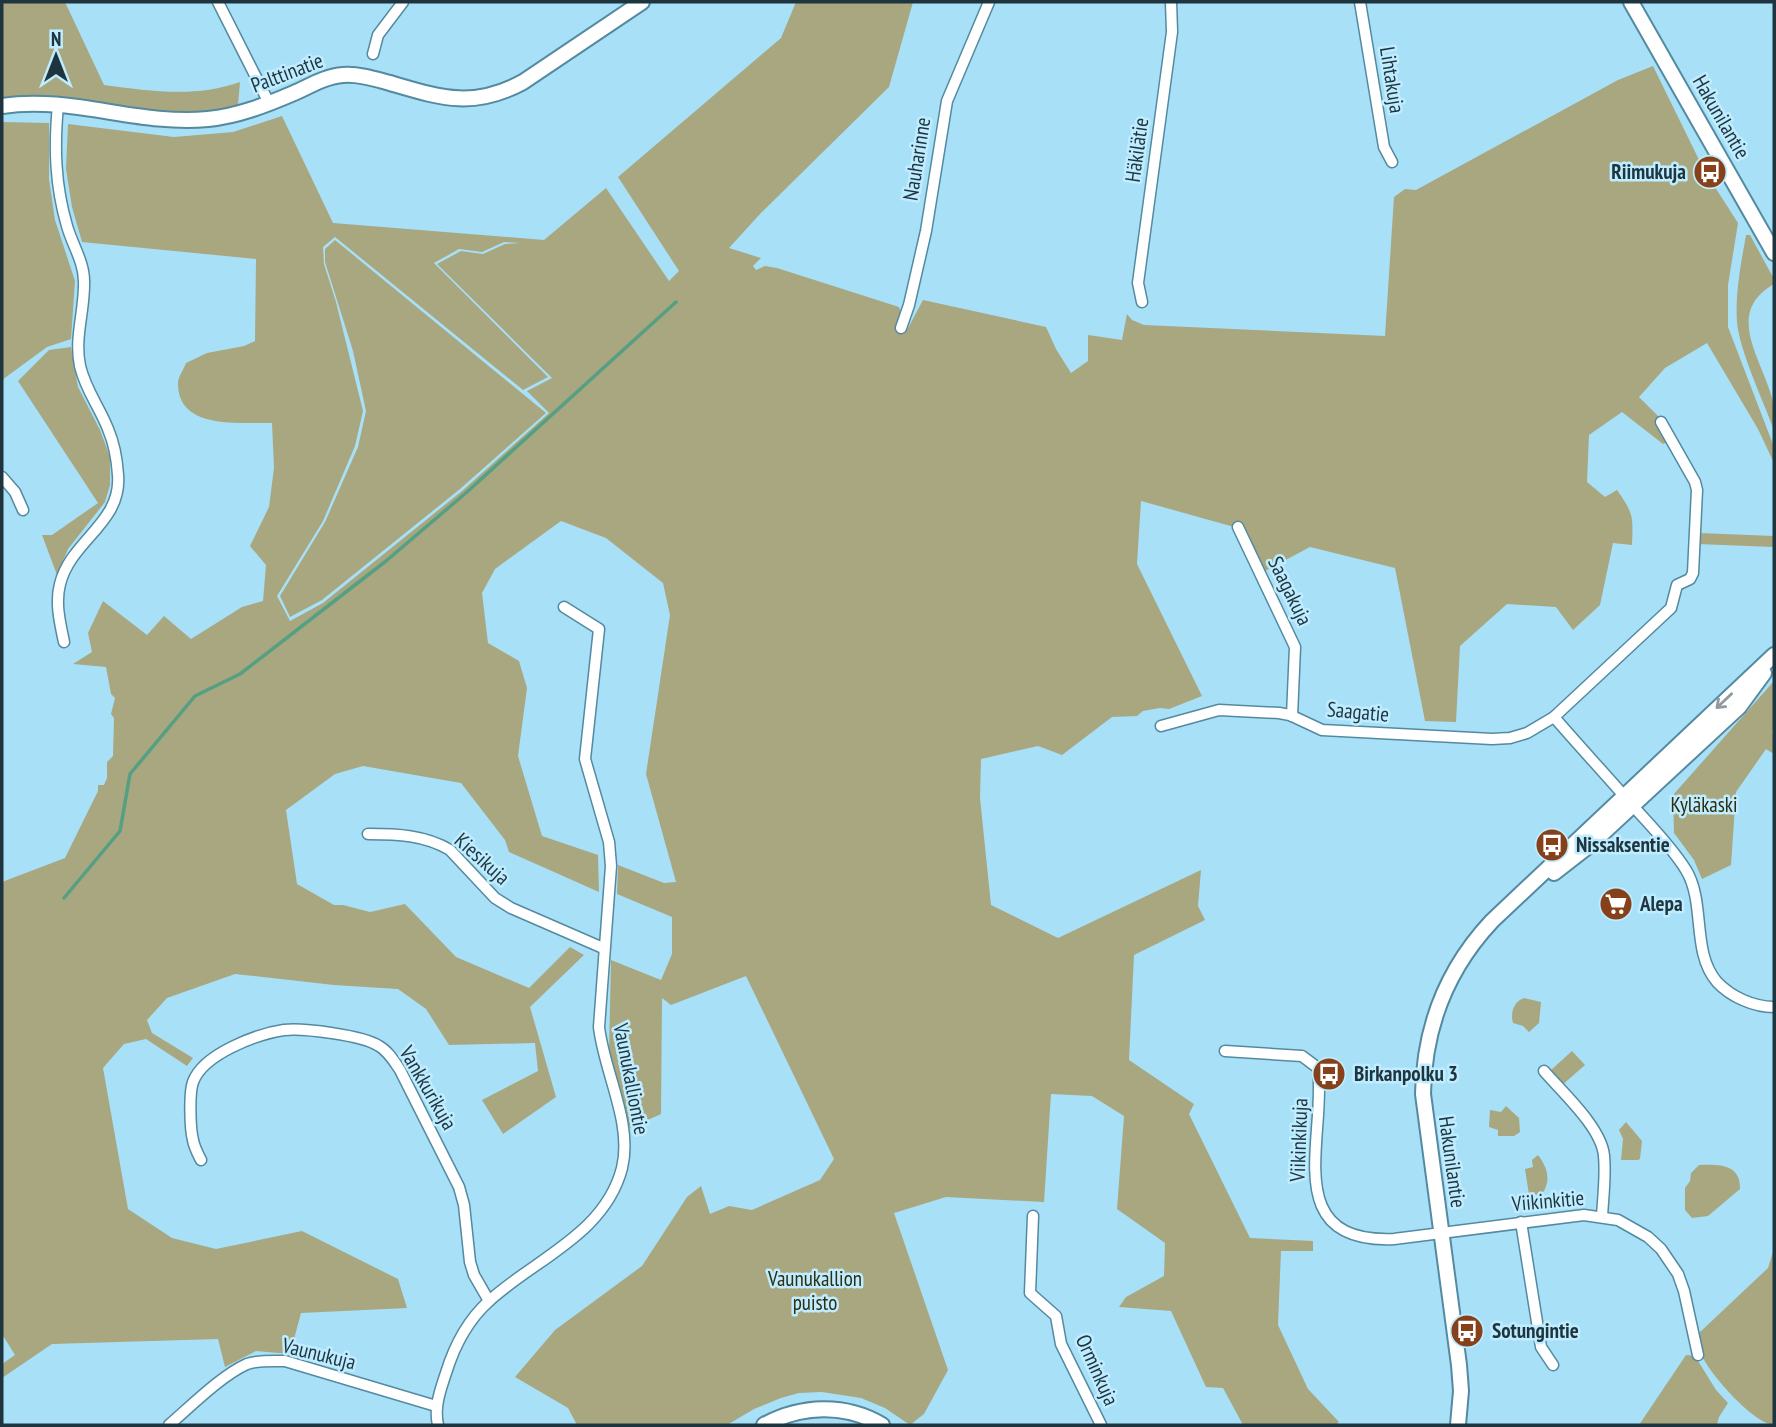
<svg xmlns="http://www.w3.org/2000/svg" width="1776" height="1427" viewBox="0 0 1776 1427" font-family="'PT Sans Narrow',sans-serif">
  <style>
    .green { fill: #a8a780; fill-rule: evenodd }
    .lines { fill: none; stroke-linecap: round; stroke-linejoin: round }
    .stream { stroke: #559f82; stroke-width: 3.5 }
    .street-casing { stroke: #548aa0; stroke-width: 13 }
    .secondary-casing { stroke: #548aa0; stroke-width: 18 }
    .street { stroke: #fff; stroke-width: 10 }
    .secondary { stroke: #fff; stroke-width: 14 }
    .oneway { stroke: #8e9a9f }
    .labels { text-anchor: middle; stroke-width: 5; stroke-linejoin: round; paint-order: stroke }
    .street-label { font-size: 21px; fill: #1e353f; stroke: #bfecff }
    .poi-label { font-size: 21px; font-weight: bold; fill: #1e353f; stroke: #bfecff; text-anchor: start }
    .park-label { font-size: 21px; fill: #2f2d0f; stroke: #bfecff }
  </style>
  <rect width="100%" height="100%" fill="#a8e0f8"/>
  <g class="green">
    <path d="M2,2H65L104,85C150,91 196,98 240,82L238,105L205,114L172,115L2,100Z"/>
    <path d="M796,2H913L889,87L760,214L729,248L761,258L753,266L756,270L765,266L777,268L899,307L907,330L923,300L1046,327L1056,349L1071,373L1088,361V335L1122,340L1127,314L1132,320L1144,325L1385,336L1394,197L1405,189L1416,190L1618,80L1653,66L1704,170L1738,223L1728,285V327L1774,447V463L1758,429L1707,343L1665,368L1639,397L1662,420L1673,440L1663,444L1622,412L1589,435L1587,482L1605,497L1617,490C1634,514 1633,517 1632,545L1613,543L1600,605L1573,630L1556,607L1507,604L1460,646L1456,722L1425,721L1395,568L1310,547L1265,571L1245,530L1141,501L1137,564L1202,696L1169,709L1160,708L1143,711L1137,716L1112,717L1062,755L1038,746L981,759L980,798L991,905L1058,938L1201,870L1198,906L1205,920L1134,955L1129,1060L1194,1104L1189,1114L1250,1238L1313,1241V1251H1281L1278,1325L1308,1389L1339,1422L1336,1425H1243L1223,1388L1206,1387L1171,1311L1119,1307L1126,1297L1164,1276L1165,1243L1117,1209L1124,1116L1092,1096L1051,1094L1044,1202L946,1197L894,1213L948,1370L924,1414L910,1425L885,1408L861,1398L822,1392L799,1393L781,1398L754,1409L727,1425H577L568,1408L515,1377L555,1330L642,1266L687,1197L701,1186L710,1214L729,1206L752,1210L820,1180L834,1159L746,976L671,1005L662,998L661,1114L630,1128L609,1052L611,960L661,980L672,954V917L617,894L618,865L664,883L676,882L646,774L670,615L663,583L606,538L561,521L495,569L482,593L488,643L519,661L527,688L518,756L542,836L598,855L599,892L509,852L505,840L461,783L363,766L335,774L286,810L297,884L334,905H343L370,912L405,904L456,957L529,988L570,947L584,955L530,1007L556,1097L503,1134L482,1100L538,1071L535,1043L449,1045L426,1009L398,989L334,985L235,974L167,998L147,1020L152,1033L193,1058L187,1066L146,1039L124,1044L103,1068L128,1209L172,1238L216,1249L302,1231L398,1279L407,1308L301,1313L290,1354L256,1351L225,1367L218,1339L52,1344L2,1378V1364L15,1355L2,1334V882L65,858L98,791V785H104L107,778V762L113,756L114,718L111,714L115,698L111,694L106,667L73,664L92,652L88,633L103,601L147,635L164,616L191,639L242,607L263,601L266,565L250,546L269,507L274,468L272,423C242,422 177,431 178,383C178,377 184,369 186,363L207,353L244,346L255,341L256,259L82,242L72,207L66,169L68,124L174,137L233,132L282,116L333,223L544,240L606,188L669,281L679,271L618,177L781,38ZM335,237L523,390L548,377L434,263L459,249L482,252L504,242L520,243L505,244L483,254L461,251L437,264L552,378L527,391L549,413L462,491L323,603L290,621L277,596L323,521L355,446L363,411L336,302L324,264L323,247Z"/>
    <path d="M2,122L49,123V179L55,220L75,281L71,339L47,347L2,380Z"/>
    <path d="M1746,235H1750L1774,279V284C1720,315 1768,365 1774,408C1775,415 1774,423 1774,430C1764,403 1739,349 1737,322C1735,294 1741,263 1746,235Z"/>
    <path d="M335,240L546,413L460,489L322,600L290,617L280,596L325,522L358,447L366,411L353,351L325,262V249Z"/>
    <path d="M71,347L78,387L100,430L110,457V485L105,502L68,549L57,575L42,535H52L98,503L18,381L49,350Z"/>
    <path d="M1699,533L1774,536V547L1697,544Z"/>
    <path d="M1774,681V729L1772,732L1774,734V754L1766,749L1736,792L1731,865L1702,879L1694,860L1674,833L1673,795Z"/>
    <path d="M1524,998L1541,1002L1539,1023L1529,1032L1523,1026L1513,1023C1510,1013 1514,1001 1524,998Z"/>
    <path d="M1572,1051L1585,1065L1561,1086L1552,1075L1551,1070Z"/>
    <path d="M1506,1106L1519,1118L1520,1132L1514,1136H1498V1130L1489,1127L1490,1110L1501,1112Z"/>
    <path d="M1626,1122L1642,1141L1640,1159L1638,1160H1621L1623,1139L1619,1130Z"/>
    <path d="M1538,1155C1547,1167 1552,1180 1542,1194L1529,1195L1525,1169L1533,1167L1532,1160Z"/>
    <path d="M1699,1165C1719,1164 1741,1164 1740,1189L1708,1216L1692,1218L1685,1210V1188L1690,1181L1691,1173Z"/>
    <path d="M1774,1249V1425C1754,1424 1710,1374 1702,1356C1700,1349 1700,1340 1699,1333L1768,1268Z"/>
    <path d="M1686,1355L1695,1356L1716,1390L1728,1403L1719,1417L1717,1425H1639Z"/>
  </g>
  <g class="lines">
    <path class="stream" d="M64,898L120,831L130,774L195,696L240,674L386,561L467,492L676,302"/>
    <defs>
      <g id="street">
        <path d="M218,2L269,103"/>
        <path d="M1360,2L1384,147L1392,162"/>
        <path d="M373,54L378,35L403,2"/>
        <path d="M58,105C54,147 55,185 67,226C72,244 84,262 84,281C85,310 74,337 80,366C86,391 99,406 108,429C114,443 117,459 118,475C122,523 71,540 60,584C55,603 60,623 64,642"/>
        <path d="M1142,302L1138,283L1172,32L1171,2"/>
        <path d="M901,328L909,305L926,231L947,101L989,2"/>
        <path d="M2,477L15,492L23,510"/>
        <path d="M1238,527L1295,647L1292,716"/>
        <path d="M1554,717C1580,747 1606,775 1632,805C1650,825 1671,846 1686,870C1706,903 1691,952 1717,982C1731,997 1754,1007 1774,1007"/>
        <path d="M1161,726L1219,710L1279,713L1290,715L1322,730L1492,739L1510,738L1527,733L1554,717L1671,608L1677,585L1690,579L1693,573L1697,490L1695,482L1661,422"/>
        <path d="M368,834C397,834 425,835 450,850L495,898L511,908L603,948"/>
        <path d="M1225,1051L1302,1056L1318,1068C1327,1136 1278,1244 1394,1239L1584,1215L1618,1220L1648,1237L1661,1249L1678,1274L1684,1291L1698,1355"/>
        <path d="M1544,1071C1562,1092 1602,1128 1604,1156C1606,1176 1603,1197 1602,1217"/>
        <path d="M201,1160C198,1154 194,1147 193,1140C190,1129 189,1093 193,1082C203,1054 257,1034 284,1030C303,1028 362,1035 379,1046C388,1051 394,1061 400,1070L459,1187L464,1205L470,1262L474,1275L489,1301"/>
        <path d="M1033,1216L1030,1293L1056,1316L1061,1344L1101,1425"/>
        <path d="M1521,1222L1541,1347L1553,1365"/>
        <path d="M169,1425C190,1407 222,1375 247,1364C258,1360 273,1361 285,1361L436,1406"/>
        <path d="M438,1425C434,1407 440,1391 446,1373C454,1347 468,1320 489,1301C535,1259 605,1234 622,1168C633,1123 604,1072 599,1027L611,866L609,842L585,759L599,629L564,607"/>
      </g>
      <g id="secondary">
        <path d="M1631,2L1774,253"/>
        <path d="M2,106C70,95 139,126 208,119C238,116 266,105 294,93C310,86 326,76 343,75C360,74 375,79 390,83C441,98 473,109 523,82L642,2"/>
        <path d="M1554,873L1590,845L1739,707L1764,673"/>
        <path d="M764,1425C801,1405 845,1403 882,1425"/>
        <path d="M1458,1425L1461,1391L1459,1365L1423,1094C1424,1028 1447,969 1492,921L1774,655"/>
      </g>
    </defs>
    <use href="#street" class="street-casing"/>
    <use href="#secondary" class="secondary-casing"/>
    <use href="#street" class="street"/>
    <use href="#secondary" class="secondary"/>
  </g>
  <defs><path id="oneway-shaft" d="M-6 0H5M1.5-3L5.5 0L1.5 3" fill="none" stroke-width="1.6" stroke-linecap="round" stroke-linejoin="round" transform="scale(1.75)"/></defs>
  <use class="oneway" href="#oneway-shaft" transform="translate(1724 701) rotate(137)"/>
  <defs>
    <symbol id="bus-disc" viewBox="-11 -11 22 22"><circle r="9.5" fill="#86401a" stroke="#bfecff"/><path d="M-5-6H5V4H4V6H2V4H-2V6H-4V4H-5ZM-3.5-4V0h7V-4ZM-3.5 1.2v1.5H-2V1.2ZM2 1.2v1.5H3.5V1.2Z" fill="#fff"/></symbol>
    <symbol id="supermarket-disc" viewBox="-11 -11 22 22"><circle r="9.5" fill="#86401a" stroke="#bfecff"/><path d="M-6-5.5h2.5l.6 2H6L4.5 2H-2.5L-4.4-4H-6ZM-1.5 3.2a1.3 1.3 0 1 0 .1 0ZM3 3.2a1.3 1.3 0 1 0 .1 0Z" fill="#fff"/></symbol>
  </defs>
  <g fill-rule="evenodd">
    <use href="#bus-disc" x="1691" y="153" width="38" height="38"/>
    <use href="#bus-disc" x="1533" y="826" width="38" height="38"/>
    <use href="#supermarket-disc" x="1597" y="885" width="38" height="38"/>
    <use href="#bus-disc" x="1310" y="1055" width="38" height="38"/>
    <use href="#bus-disc" x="1448" y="1312" width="38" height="38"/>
  </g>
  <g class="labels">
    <g class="street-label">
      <text transform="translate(287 73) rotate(-21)" y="7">Palttinatie</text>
      <text transform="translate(1392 80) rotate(81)" y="7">Lihtakuja</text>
      <text transform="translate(1721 117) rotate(60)" y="7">Hakunilantie</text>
      <text transform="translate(1137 150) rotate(-82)" y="7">Häkilätie</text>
      <text transform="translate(917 159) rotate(-81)" y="7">Nauharinne</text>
      <text transform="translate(1290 591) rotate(64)" y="7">Saagakuja</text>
      <text transform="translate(1358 712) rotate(5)" y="7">Saagatie</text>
      <text transform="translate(482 859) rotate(42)" y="7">Kiesikuja</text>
      <text transform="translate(631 1079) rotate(79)" y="7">Vaunukalliontie</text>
      <text transform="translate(428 1088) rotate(60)" y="7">Vankkurikuja</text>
      <text transform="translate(1299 1140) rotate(-88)" y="7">Viikinkikuja</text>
      <text transform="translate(1452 1162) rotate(82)" y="7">Hakunilantie</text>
      <text transform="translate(1548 1201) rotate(-5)" y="7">Viikinkitie</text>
      <text transform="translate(319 1354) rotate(14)" y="7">Vaunukuja</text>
      <text transform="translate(1097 1370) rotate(66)" y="7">Orminkuja</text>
    </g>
    <g class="poi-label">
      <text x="1686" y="179" text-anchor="end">Riimukuja</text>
      <text x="1576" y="852">Nissaksentie</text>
      <text x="1640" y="911">Alepa</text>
      <text x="1354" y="1081">Birkanpolku 3</text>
      <text x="1492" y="1338">Sotungintie</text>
    </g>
    <g class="park-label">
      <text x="1704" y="812">Kyläkaski</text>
      <text x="815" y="1286">Vaunukallion<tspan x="815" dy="24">puisto</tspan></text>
    </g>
  </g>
  <rect width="1776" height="1427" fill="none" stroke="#1e353f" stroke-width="7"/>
  <g transform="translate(56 56)" stroke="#bfecff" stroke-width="5" paint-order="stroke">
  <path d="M0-5L12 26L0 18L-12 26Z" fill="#1e353f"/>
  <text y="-10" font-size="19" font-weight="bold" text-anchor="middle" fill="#1e353f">N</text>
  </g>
</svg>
